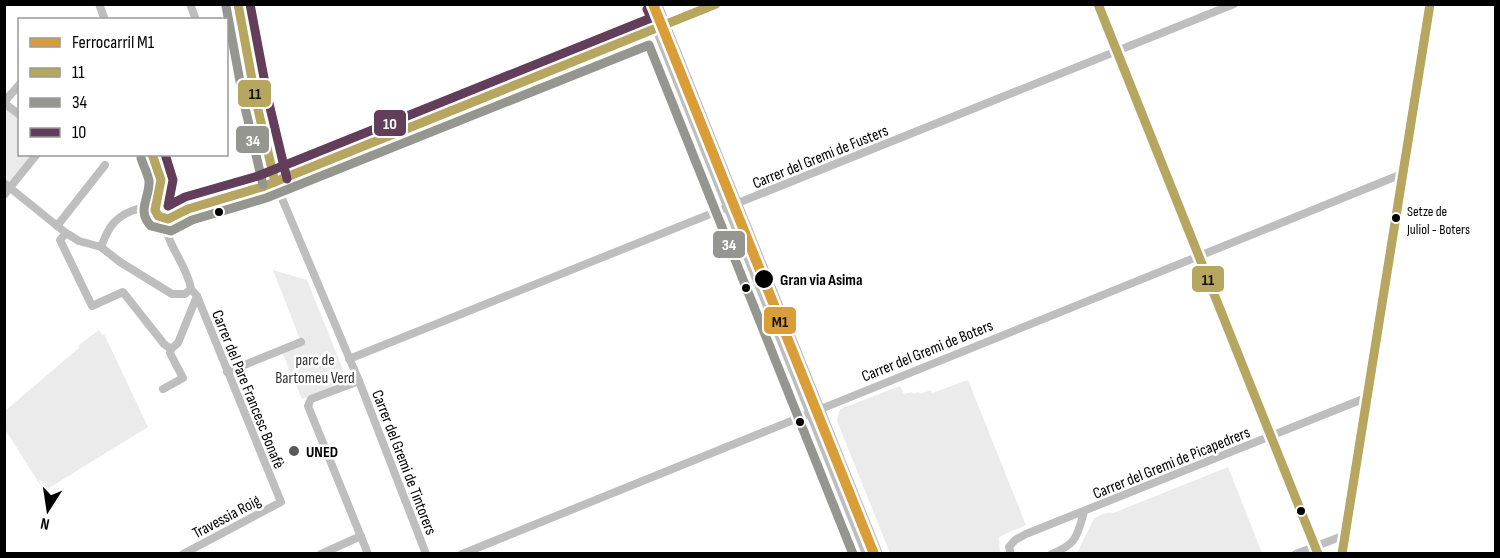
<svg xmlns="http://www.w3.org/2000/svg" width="1500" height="558" viewBox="0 0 1500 558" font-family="'Sofia Sans Condensed',sans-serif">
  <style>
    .green { fill: #ebebeb }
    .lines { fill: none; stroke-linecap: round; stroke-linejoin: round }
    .minor { stroke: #bebebe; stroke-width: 8 }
    .bus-1-casing { stroke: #fff; stroke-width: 14 }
    .bus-2-casing { stroke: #fff; stroke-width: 14 }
    .bus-3-casing { stroke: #fff; stroke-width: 14 }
    .bus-1 { stroke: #b6a660; stroke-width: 9 }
    .bus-2 { stroke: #969691; stroke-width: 9 }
    .bus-3 { stroke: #623e5a; stroke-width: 9 }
    .rail-1-casing { stroke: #fff; stroke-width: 15 }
    .rail-1 { stroke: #d99e38; stroke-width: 10 }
    .bus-dot { fill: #000; stroke: #fff; stroke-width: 2 }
    .poi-dot { fill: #595959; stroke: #fff; stroke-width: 2 }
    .labels { text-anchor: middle; stroke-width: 5; stroke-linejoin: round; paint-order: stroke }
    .bus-label { font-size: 14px; fill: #000; stroke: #fff; text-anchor: start }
    .street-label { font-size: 16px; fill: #000; stroke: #fff }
    .stop-label { font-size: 16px; font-weight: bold; fill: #000; stroke: #fff; text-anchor: start }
    .park-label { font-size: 16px; fill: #323232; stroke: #fff }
    .poi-label { font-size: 16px; font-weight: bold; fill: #000; stroke: #fff; text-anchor: start }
    .line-badge { stroke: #fff; stroke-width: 2 }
    .badge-label { font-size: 16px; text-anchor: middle; font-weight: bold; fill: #fff }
    .pale-badge-label { font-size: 16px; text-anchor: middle; font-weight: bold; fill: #111 }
  </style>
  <rect width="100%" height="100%" fill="#fff"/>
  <g class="green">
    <path d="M4,103L19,115L20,154L37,155L10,188L5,183Z"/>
    <path d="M273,270L307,280L348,382L302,399L281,350L301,342Z"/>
    <path d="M99,330L102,335L104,334L148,427L44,491L5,429V411L80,347L78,346Z"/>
    <path d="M968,380L1026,525L999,537L1000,553H890L837,421L840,409L900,386L904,394L912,392L913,394L919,392L920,394L931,390L932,393Z"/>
    <path d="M1228,467L1262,553H1077L1094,519C1101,514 1105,512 1113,513Z"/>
  </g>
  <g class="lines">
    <g class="minor">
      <path d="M99,4L105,20"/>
      <path d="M190,4L196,20"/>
      <path d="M238,4L256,101L275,182L359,381L426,554"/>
      <path d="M646,4L866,554"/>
      <path d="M658,4L879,554"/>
      <path d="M1098,4L1318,554"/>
      <path d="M4,102L20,84"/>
      <path d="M4,103L20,115"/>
      <path d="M152,154L161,180L171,200"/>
      <path d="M161,180L155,210L158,216L168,219L188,209L262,187L717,4"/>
      <path d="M4,183L66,233L79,241L101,247"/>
      <path d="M4,195L37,154"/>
      <path d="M156,204L163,198L171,200L176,209L173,215"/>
      <path d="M155,207C140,206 121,213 112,225C107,231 104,240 101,247L120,262L172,294H185L191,289C187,264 165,244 165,219"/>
      <path d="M57,226L105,165"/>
      <path d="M66,233L60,240L92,306L123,292L164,344L171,349L178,343L197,296"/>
      <path d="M349,359L1234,4"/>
      <path d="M227,372L301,342"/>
      <path d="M359,381L311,399L308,406L368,554"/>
      <path d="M163,389L183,378L170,353L171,349"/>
      <path d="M183,554L281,502L197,296L191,289"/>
      <path d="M321,554L361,536"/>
      <path d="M462,554L1402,174"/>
      <path d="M1011,554L1009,547L1015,540L1026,534L1368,397"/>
      <path d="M1052,554C1077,544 1077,536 1084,512"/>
      <path d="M1296,554L1345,535"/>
      <path d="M1342,554L1430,4"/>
    </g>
    <defs>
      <g id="bus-1">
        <path d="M238,4L256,101L275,182"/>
        <path d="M1098,4L1318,554"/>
        <path d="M152,154L161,180L155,210L158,216L168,219L188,209L262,187L716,4"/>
        <path d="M1342,554L1430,4"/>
      </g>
      <g id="bus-2">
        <path d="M226,6L244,103L263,185"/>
        <path d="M141,158C143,165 148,174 149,181C150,198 136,211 151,226L171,231L192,220L266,198L649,45L853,554"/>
      </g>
      <g id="bus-3">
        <path d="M250,4L268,99L287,179"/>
        <path d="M165,154L173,180L168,206L185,197L258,176L651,18L647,9"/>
      </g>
    </defs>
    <use href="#bus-1" class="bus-1-casing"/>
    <use href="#bus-2" class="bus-2-casing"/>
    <use href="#bus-3" class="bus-3-casing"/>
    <use href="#bus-1" class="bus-1"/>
    <use href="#bus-2" class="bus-2"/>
    <use href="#bus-3" class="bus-3"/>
    <defs>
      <path id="rail-1" d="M653,4L874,554"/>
    </defs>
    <use href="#rail-1" class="rail-1-casing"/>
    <use href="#rail-1" class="rail-1"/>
  </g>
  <g class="bus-dot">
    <circle cx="219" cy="212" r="5"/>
    <circle cx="1396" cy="218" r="5"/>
    <circle cx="764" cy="279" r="10"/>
    <circle cx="746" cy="288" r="5"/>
    <circle cx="800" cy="422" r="5"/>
    <circle cx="1301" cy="511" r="5"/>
  </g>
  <circle class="poi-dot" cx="294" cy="451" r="6"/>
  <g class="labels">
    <g class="bus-label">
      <text x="1407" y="216">Setze de<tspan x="1407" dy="18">Juliol - Boters</tspan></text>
    </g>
    <g class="street-label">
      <text transform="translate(820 156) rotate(-22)" y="6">Carrer del Gremi de Fusters</text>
      <text transform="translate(927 350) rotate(-22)" y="6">Carrer del Gremi de Boters</text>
      <text transform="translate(249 389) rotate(68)" y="6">Carrer del Pare Francesc Bonafè</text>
      <text transform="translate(405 462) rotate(69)" y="6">Carrer del Gremi de Tintorers</text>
      <text transform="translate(1171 462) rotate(-22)" y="6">Carrer del Gremi de Picapedrers</text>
      <text transform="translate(226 516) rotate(-28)" y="6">Travessia Roig</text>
    </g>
    <g class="stop-label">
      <text x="780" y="285">Gran via Asima</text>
    </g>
    <g class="park-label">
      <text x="315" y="365">parc de<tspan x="315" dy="18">Bartomeu Verd</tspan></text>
    </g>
    <g class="poi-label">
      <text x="306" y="457">UNED</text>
    </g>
  </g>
  <g class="line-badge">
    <rect x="237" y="79" width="35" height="29" rx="6" fill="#b6a660"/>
    <rect x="373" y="109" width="34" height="28" rx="6" fill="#623e5a"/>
    <rect x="235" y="125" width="35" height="29" rx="6" fill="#969691"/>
    <rect x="712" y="230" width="34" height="29" rx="6" fill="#969691"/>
    <rect x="1191" y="265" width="34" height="28" rx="6" fill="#b6a660"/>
    <rect x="763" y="306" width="34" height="29" rx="6" fill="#d99e38"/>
  </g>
  <g class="badge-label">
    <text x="390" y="129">10</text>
    <text x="253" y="146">34</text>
    <text x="729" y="250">34</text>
  </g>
  <g class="pale-badge-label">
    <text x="255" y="99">11</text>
    <text x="1208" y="285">11</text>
    <text x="780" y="327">M1</text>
  </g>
  <rect width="1500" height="558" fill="none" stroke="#000000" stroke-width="12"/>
  <rect x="18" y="18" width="210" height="138" fill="#ffffff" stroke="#999999" stroke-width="1.5"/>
  <rect x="30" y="38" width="30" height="9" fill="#d99e38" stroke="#999999" stroke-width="1.5"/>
  <text x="72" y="48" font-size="18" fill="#000000">Ferrocarril M1</text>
  <rect x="30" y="68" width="30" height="9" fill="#b6a660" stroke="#999999" stroke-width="1.5"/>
  <text x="72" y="78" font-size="18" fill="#000000">11</text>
  <rect x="30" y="98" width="30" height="9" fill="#969691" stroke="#999999" stroke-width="1.5"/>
  <text x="72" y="108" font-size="18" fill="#000000">34</text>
  <rect x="30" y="128" width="30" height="9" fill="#623e5a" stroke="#999999" stroke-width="1.5"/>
  <text x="72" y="138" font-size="18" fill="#000000">10</text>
  <g transform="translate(48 510) rotate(192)" stroke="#ffffff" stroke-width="4.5" paint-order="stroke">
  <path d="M0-4.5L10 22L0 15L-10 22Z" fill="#000000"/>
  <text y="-9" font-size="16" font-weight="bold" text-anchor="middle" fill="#000000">N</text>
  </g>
</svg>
